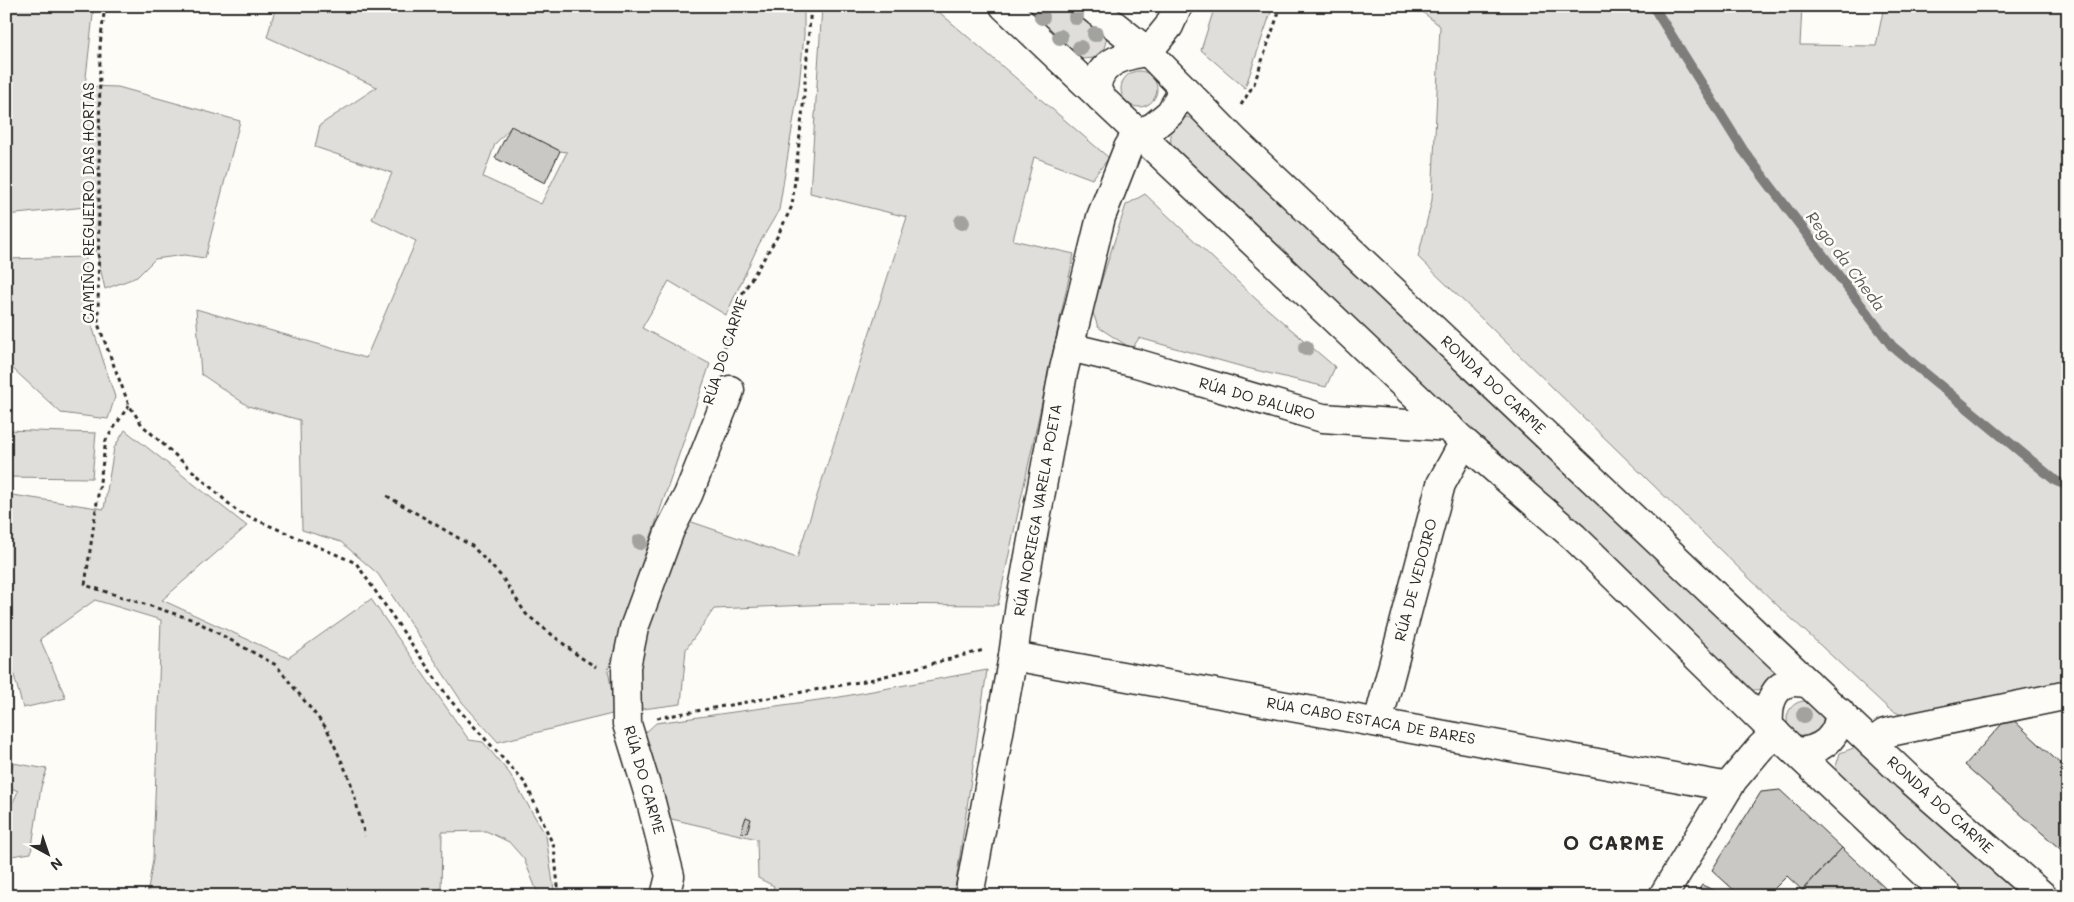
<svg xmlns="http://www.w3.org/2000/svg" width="2074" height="902" viewBox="0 0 2074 902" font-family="Mali,sans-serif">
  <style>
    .green { fill: #dfdeda; stroke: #858482; fill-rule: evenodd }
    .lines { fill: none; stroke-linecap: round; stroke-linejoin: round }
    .stream { stroke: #7e7d7b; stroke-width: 10 }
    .building { fill: #c9c8c4; stroke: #2b2b2b }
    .minor-casing { stroke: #2b2b2b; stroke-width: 31 }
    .path { stroke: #2b2b2b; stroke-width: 3; stroke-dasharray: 4 4; stroke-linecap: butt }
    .minor { stroke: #fdfcf7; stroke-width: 28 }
    .tree { fill: #a2a29f }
    .labels { text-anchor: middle; stroke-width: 5; stroke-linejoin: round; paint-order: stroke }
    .street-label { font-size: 15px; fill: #2b2b2b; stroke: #fdfcf7 }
    .water-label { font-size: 16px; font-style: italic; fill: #5b5b5a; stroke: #fdfcf7 }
    .district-label { font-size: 20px; font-weight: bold; letter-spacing: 1px; fill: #2b2b2b; stroke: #fdfcf7 }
  </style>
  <rect width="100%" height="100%" fill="#fdfcf7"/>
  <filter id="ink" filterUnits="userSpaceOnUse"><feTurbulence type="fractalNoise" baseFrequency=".02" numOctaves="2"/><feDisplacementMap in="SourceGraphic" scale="10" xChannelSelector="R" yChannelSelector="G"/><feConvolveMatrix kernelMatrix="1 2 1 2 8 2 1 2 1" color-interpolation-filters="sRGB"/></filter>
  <g filter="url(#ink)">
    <g class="green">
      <path d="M6,6H94L85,86L118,87L240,121L205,258L184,255L155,259L137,277L105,289L86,207L6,215Z"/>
      <path d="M276,6H804V35L799,86L779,210L759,244L726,315L669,281L642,328L710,364L633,589L608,670L616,713L498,742L462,702L378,574L341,542L302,530L300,420L248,406L201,374L196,309L366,358L416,241L372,219L392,173L315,147L320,125L377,87L267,37ZM511,127L560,151L567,152L541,204L483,177L495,144Z"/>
      <path d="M822,6H932L1109,158L1092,179L1034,157L1013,240L1074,254L998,605L833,604L714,609L686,649L681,704L635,710L637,653L686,520L797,558L907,217L810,193Z"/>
      <path d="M1021,6H1075L1093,22L1107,38L1104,48L1095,58L1082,59L1069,50Z"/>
      <path d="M1215,6H1273L1245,88L1201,50Z"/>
      <path d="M1415,6H1802L1800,45L1876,46L1884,6H2068V682L2047,685L1910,719L1889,709L1778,606L1418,257L1432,200L1440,26Z"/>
      <circle cx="1139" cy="89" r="18"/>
      <path d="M1187,117L1198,121L1774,662L1776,674C1763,690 1758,694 1739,686L1172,149C1168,134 1173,124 1187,117Z"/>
      <path d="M1145,194L1257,300L1335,367L1326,387L1247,368L1139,338L1132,349L1098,327L1092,310L1126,205Z"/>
      <path d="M86,257L85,304L115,397L108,419L61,413L10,366H6V259Z"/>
      <path d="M6,430L96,433L92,478L6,477Z"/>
      <path d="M125,430L247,526L162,600L288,658L371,599L469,740L483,742L510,774L546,836L554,890L539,896L524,859L509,842L486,831L442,832L441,896H147L153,859L161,620L95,600L40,639L66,698L23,708L12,668L6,667V494L104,509L114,448Z"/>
      <path d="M987,670L954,896H772L774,886L758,878L757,839L663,817L643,735L656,723L840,697Z"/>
      <circle cx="1805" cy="719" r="18"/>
      <path d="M1856,747L1949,828L2020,896H1964L1842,783L1836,766L1840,753Z"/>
      <path d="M13,763L47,769L41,787L31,853L11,856L6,876V818L18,791L7,786Z"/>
    </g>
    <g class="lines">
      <path class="stream" d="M1653,6L1743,150L1892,346L2056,481L2068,486"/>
    </g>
    <g class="building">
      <path d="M511,126L560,151L545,183L495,158Z"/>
      <path d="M2009,716L2068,771V856L1965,765Z"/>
      <path d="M1780,790L1842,848L1802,890L1787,876L1771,892L1775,896H1733L1736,892L1712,870L1761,792Z"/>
      <path d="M746,817L751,819L747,833L741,832Z"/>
      <path d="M1842,848L1885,888L1884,896H1803L1800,893Z"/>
      <path d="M1702,885L1727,896H1695Z"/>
    </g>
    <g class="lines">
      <defs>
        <g id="minor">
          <path d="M1004,6L1464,442L1574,537L1769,727L1948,896"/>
          <path d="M1090,6L1148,52L1236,142L1906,776L2043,896"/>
          <path d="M1101,98C1100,95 1097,90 1097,87C1098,61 1129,54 1148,52L1169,26L1178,6"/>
          <path d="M1069,347L1136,363L1323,418L1449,427"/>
          <path d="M1013,656L1729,787"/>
          <path d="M1378,722L1441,484L1464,442"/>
          <path d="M1769,727C1768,711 1770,689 1788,683C1794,681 1802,683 1808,683"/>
          <path d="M1871,743L1885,733L2068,695"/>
          <path d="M1796,752C1822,751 1838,738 1840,712"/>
          <path d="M665,896L670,876L651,802L627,724L626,667L634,628L670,530L688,495L730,390"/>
          <path d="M969,896L1013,656L1020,605L1063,373L1101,217L1128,148L1137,133L1153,127L1170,113L1180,96V85"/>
          <path d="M1663,896L1733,780L1761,747L1776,733"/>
        </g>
      </defs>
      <use href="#minor" class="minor-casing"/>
      <g class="path">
        <path d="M105,6L100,45L98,324L129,405L142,425L238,512L356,563L450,700L526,784L554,847L559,896"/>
        <path d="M1241,105L1254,84L1281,6"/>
        <path d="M720,362L739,299L777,237L792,206L803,107L811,6"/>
        <path d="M129,405L106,440L85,585L194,620L276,665L327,729L350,780L365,836"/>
        <path d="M387,496L472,546L502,577L526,614L580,657L596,667"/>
        <path d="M657,718L870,680L984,650"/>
      </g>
      <use href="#minor" class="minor"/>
    </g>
    <g class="tree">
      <circle cx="1042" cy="17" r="8"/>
      <circle cx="1076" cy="17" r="8"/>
      <circle cx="1095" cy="34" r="8"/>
      <circle cx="1060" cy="37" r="8"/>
      <circle cx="1080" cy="48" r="8"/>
      <circle cx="962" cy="222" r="8"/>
      <circle cx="1306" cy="348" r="8"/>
      <circle cx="640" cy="542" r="8"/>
      <circle cx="1804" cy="715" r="8"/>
    </g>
  </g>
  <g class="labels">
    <g class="street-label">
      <text transform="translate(89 203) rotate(-90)" y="5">CAMIÑO REGUEIRO DAS HORTAS</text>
      <text transform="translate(725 351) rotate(-72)" y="5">RÚA DO CARME</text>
      <text transform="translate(1493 385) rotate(43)" y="5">RONDA DO CARME</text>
      <text transform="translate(1257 399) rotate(16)" y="5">RÚA DO BALURO</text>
      <text transform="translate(1038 510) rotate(-80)" y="5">RÚA NORIEGA VARELA POETA</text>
      <text transform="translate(1416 580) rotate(-75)" y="5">RÚA DE VEDOIRO</text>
      <text transform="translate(1371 721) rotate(10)" y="5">RÚA CABO ESTACA DE BARES</text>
      <text transform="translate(644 780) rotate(74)" y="5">RÚA DO CARME</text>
      <text transform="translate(1940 805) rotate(42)" y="5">RONDA DO CARME</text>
    </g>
    <g class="water-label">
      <text transform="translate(1846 261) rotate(53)" y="6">Rego da Cheda</text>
    </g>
    <g class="district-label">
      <text x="1614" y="850">O CARME</text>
    </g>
  </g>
  <rect width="2074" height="902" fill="none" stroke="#fdfcf7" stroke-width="25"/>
  <rect x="12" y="12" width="2049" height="877" fill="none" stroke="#2b2b2b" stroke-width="2" filter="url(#ink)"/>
  <g transform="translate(48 854) rotate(140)" stroke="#fdfcf7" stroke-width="4" paint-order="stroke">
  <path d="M0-4L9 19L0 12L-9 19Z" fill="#2b2b2b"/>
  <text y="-8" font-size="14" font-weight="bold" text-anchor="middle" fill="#2b2b2b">N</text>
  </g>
</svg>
